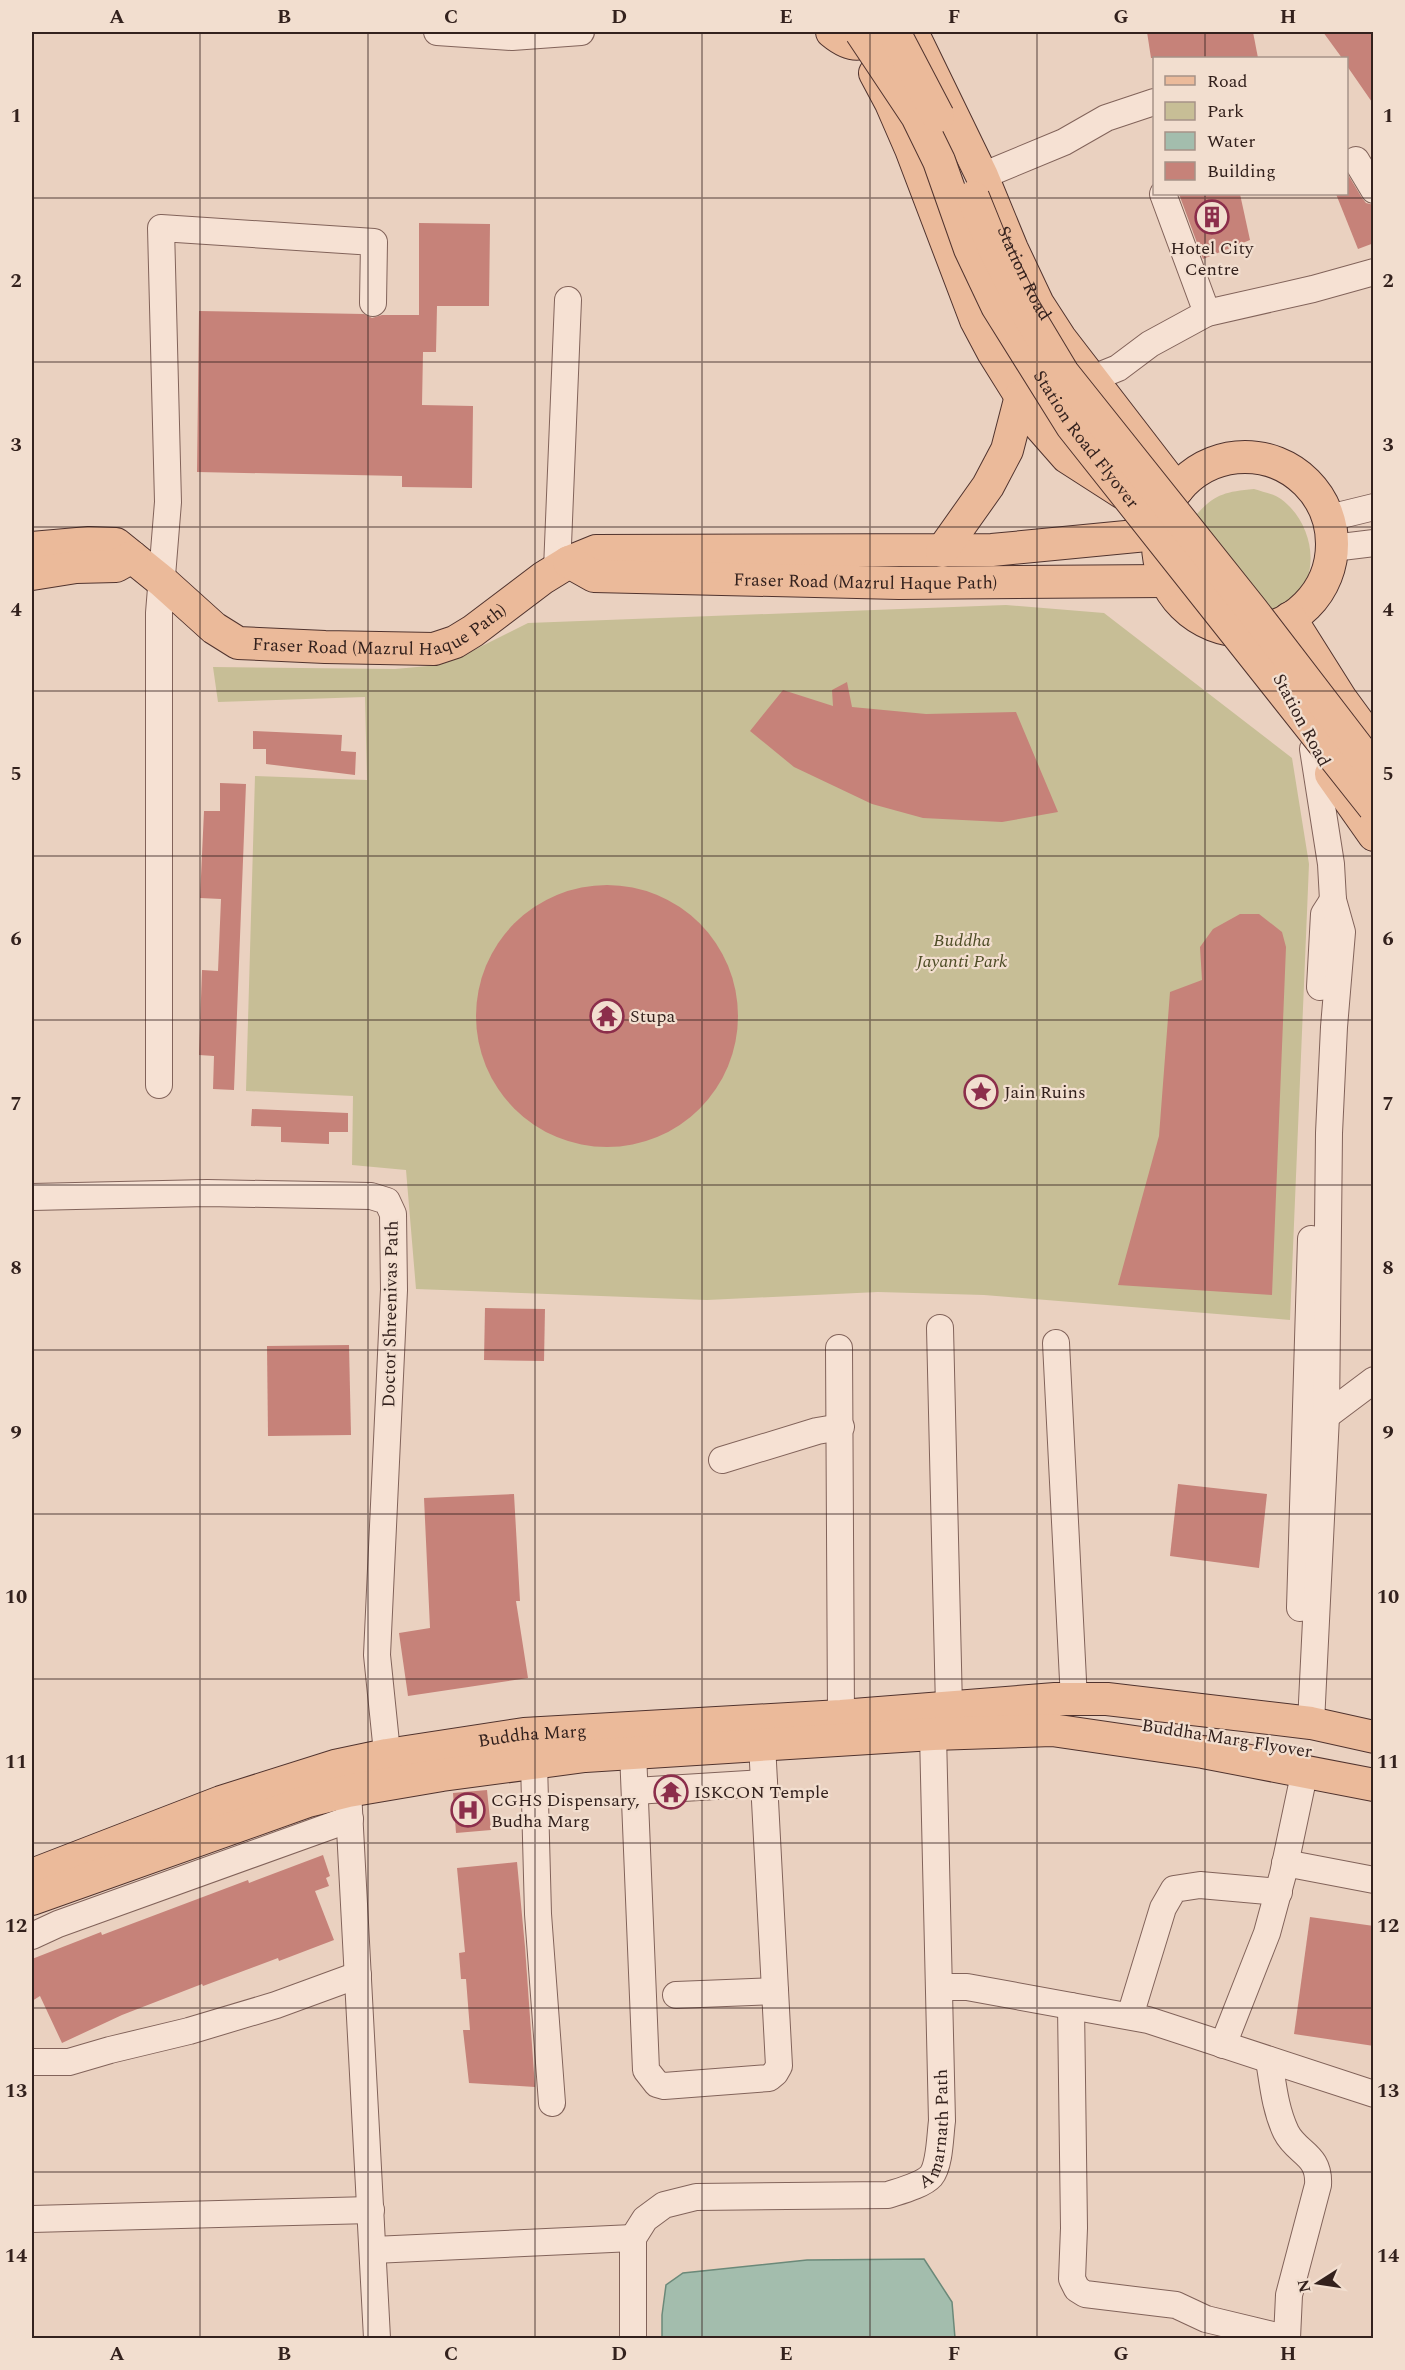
<svg xmlns="http://www.w3.org/2000/svg" width="1405" height="2370" viewBox="0 0 1405 2370" font-family="Spectral,serif">
  <style>
    .green { fill: #c7be96 }
    .water { fill: #a3bdad; stroke: #6b8979; stroke-width: 1.5 }
    .building { fill: #c68279 }
    .lines { fill: none; stroke-linecap: round; stroke-linejoin: round }
    .minor-casing { stroke: #82635a; stroke-width: 28 }
    .major-casing { stroke: #50332e; stroke-width: 34 }
    .minor { stroke: #f6e1d3; stroke-width: 26 }
    .major { stroke: #ebba9a; stroke-width: 32 }
    .major-bridge-casing { stroke: #50332e; stroke-width: 34; stroke-linecap: butt }
    .major-bridge { stroke: #ebba9a; stroke-width: 32 }
    .grid { fill: none; stroke: #33211d; stroke-width: 1.5; stroke-opacity: 0.55 }
    .labels { text-anchor: middle; stroke-width: 4.5; stroke-linejoin: round; paint-order: stroke }
    .poi-label { font-size: 18px; fill: #33211d; stroke: #f2decf; text-anchor: start }
    .street-label { font-size: 18px; fill: #33211d; stroke: #f2decf }
    .park-label { font-size: 18px; font-style: italic; fill: #4d4c25; stroke: #f2decf }
    .neatline { fill: none; stroke: #33211d; stroke-width: 2 }
    .grid-label { font-size: 20px; text-anchor: middle; font-weight: bold; fill: #33211d }
  </style>
  <rect width="100%" height="100%" fill="#ead1c0"/>
  <g class="green">
    <path d="M1254,489C1263,492 1274,494 1281,499C1315,524 1324,581 1285,607C1279,611 1271,614 1264,618L1190,522C1212,496 1220,492 1254,489Z"/>
    <path d="M1006,605L1104,613L1292,758L1309,864L1290,1320L984,1295L878,1292L707,1300L416,1289L406,1170L352,1165L353,1096L246,1091L255,776L367,780L365,697L218,702L213,667L395,669L428,666L456,659L528,623Z"/>
  </g>
  <path class="water" d="M924,2259L952,2302L955,2338H662V2315L666,2285L683,2273L807,2260Z"/>
  <g class="building">
    <path d="M1147,32H1253L1258,58H1151Z"/>
    <path d="M1323,32H1374V105L1347,66V58H1342Z"/>
    <path d="M1347,173L1362,198L1366,203L1374,205V243L1358,249L1336,194H1347Z"/>
    <path d="M1179,194H1240L1250,240L1203,259Z"/>
    <path d="M419,223L490,224L489,306H437L436,352H423L422,405L473,406L472,488L402,487V476L197,472L199,311L364,314L372,318L382,315H419Z"/>
    <path d="M847,682L852,707L926,714L1016,712L1058,812L1002,822L923,818L872,804L794,767L750,731L783,690L833,706L832,690Z"/>
    <path d="M253,731L342,735L341,751L356,752L355,775L266,764V749H253Z"/>
    <path d="M220,783L246,784L234,1090L213,1089L214,1056L199,1055L202,970L218,971L221,899L200,898L204,811H220Z"/>
    <circle cx="607" cy="1016" r="131"/>
    <path d="M1240,914H1259L1282,932L1286,947L1272,1295L1118,1285L1159,1136L1170,992L1202,980L1200,947L1213,929Z"/>
    <path d="M252,1109L348,1113V1132H329V1144L281,1142V1127L251,1126Z"/>
    <path d="M485,1308L545,1309L544,1361L484,1360Z"/>
    <path d="M349,1345L351,1435L268,1436L267,1346Z"/>
    <path d="M1178,1484L1267,1494L1259,1568L1170,1556Z"/>
    <path d="M514,1494L520,1601H516L528,1678L408,1696L399,1633L430,1628L424,1498Z"/>
    <path d="M487,1790L491,1830L456,1833L453,1793Z"/>
    <path d="M323,1855L330,1876L326,1878L329,1886L315,1891L334,1940L279,1961L278,1958L203,1986L202,1984L122,2015L62,2043L40,1996L32,2001V1959L101,1932L102,1935L248,1880L249,1883Z"/>
    <path d="M517,1862L525,1947L535,2087L469,2083L463,2030H470L466,1979H461L459,1953L465,1952L457,1868Z"/>
    <path d="M1310,1917L1374,1926V2046L1294,2034Z"/>
  </g>
  <g class="lines">
    <defs>
      <g id="minor">
        <path d="M437,32L512,37L581,32"/>
        <path d="M1356,160L1374,190"/>
        <path d="M982,176L1064,142L1106,118L1154,102"/>
        <path d="M1163,194L1207,313"/>
        <path d="M1091,379L1118,368L1150,344L1207,313L1313,289L1374,272"/>
        <path d="M1329,518L1374,507"/>
        <path d="M1333,548L1374,543"/>
        <path d="M557,569L568,300"/>
        <path d="M1320,987L1324,914L1333,900"/>
        <path d="M159,1085V613L168,502L161,228L374,242L373,303"/>
        <path d="M32,1197L207,1193L371,1196L387,1201L393,1214L394,1290L377,1655L389,1772"/>
        <path d="M940,1328L949,1707"/>
        <path d="M1056,1343L1074,1700"/>
        <path d="M839,1348L841,1716"/>
        <path d="M1316,1420L1326,1416L1374,1380"/>
        <path d="M722,1460L817,1431L841,1427"/>
        <path d="M1300,1608L1311,1239"/>
        <path d="M1311,1723L1326,1416L1329,1133L1334,1027L1342,932L1333,900L1331,864L1313,749"/>
        <path d="M633,1752L646,2070L657,2084L664,2086L769,2078L775,2073L779,2066L762,1744"/>
        <path d="M534,1763L538,1914L552,2103"/>
        <path d="M348,1791L377,2338"/>
        <path d="M635,1791L764,1783"/>
        <path d="M1285,1863L1374,1880"/>
        <path d="M32,1936L58,1924L350,1819"/>
        <path d="M939,1987H967L1148,2020L1374,2094"/>
        <path d="M676,1995L775,1991"/>
        <path d="M1071,2006L1074,2228L1072,2279L1077,2289L1085,2294L1176,2305L1206,2319L1285,2338"/>
        <path d="M1130,2016L1163,1908L1174,1889L1200,1885L1279,1892"/>
        <path d="M1223,2045L1267,1933L1283,1874L1305,1770"/>
        <path d="M1269,2060C1273,2084 1275,2109 1286,2132C1297,2154 1320,2154 1318,2185L1289,2295L1287,2338"/>
        <path d="M32,2062H69L110,2050L189,2031L276,2005L358,1975"/>
        <path d="M32,2219L371,2210"/>
        <path d="M373,2250L633,2238"/>
        <path id="s1" d="M633,2338V2238L645,2219L664,2205L696,2197L888,2195C900,2191 923,2185 931,2176C940,2165 940,2135 942,2121L933,1734"/>
      </g>
      <g id="major">
        <path d="M832,32C855,51 863,44 888,33"/>
        <path id="s2" d="M912,32L982,176L1012,249L1038,304L1060,338L1177,490"/>
        <path d="M875,73L891,103L911,149L976,320L993,352L1038,424L1067,457L1123,493"/>
        <circle cx="1245" cy="544" r="87"/>
        <path id="s3" d="M32,548L89,543L116,544L163,582L214,628L238,643L325,647L434,649L455,642L473,631L543,578L569,562L596,551L992,550L1157,534"/>
        <path d="M942,551L988,486L1007,450L1021,396"/>
        <path id="s4" d="M569,562L594,576L899,583L1166,581"/>
        <path d="M32,574L76,567L116,566L132,557"/>
        <path d="M1290,618L1341,699L1374,744"/>
        <path d="M1331,774L1374,835"/>
        <path id="s5" d="M32,1875L221,1802L335,1766L387,1755L524,1734L841,1716L1055,1699H1107L1311,1723L1374,1737"/>
        <path d="M32,1899L308,1801L348,1791L442,1775L585,1756L933,1734L1052,1730L1203,1752L1374,1785"/>
      </g>
    </defs>
    <use href="#minor" class="minor-casing"/>
    <use href="#major" class="major-casing"/>
    <use href="#minor" class="minor"/>
    <use href="#major" class="major"/>
    <defs>
      <g id="major-bridge">
        <path id="s6" d="M861,32L917,116L939,161L970,249L997,306L1072,426L1374,807"/>
        <path d="M894,32L938,116"/>
        <path d="M973,197L992,244L1024,308L1063,373L1252,610L1374,769"/>
      </g>
    </defs>
    <use href="#major-bridge" class="major-bridge-casing"/>
    <use href="#major-bridge" class="major-bridge"/>
  </g>
  <path class="grid" d="M200,32V2338M368,32V2338M535,32V2338M702,32V2338M870,32V2338M1037,32V2338M1205,32V58M1205,194V2338M32,198H1374M32,362H1374M32,527H1374M32,691H1374M32,856H1374M32,1020H1374M32,1185H1374M32,1350H1374M32,1514H1374M32,1679H1374M32,1843H1374M32,2008H1374M32,2172H1374"/>
  <defs>
    <symbol id="building-ring" viewBox="-11 -11 22 22"><circle r="9.5" fill="#f2decf" stroke="#8c2e4b" stroke-width="1.5"/><path d="M-4-6H4V6H1V3H-1V6H-4ZM-2.5-4.3h1.7v1.8h-1.7ZM.8-4.3h1.7v1.8H.8ZM-2.5-1h1.7V.8h-1.7ZM.8-1h1.7V.8H.8Z" fill="#8c2e4b"/></symbol>
    <symbol id="temple-ring" viewBox="-11 -11 22 22"><circle r="9.5" fill="#f2decf" stroke="#8c2e4b" stroke-width="1.5"/><path d="M0-6L5-2H3V0L6.5 2.5H4V6H1.5V3h-3V6H-4V2.5H-6.5L-3 0V-2H-5Z" fill="#8c2e4b"/></symbol>
    <symbol id="sight-ring" viewBox="-11 -11 22 22"><circle r="9.5" fill="#f2decf" stroke="#8c2e4b" stroke-width="1.5"/><path d="M0-6L1.8-2.2L6-1.7L2.9 1.2L3.7 5.4L0 3.3L-3.7 5.4L-2.9 1.2L-6-1.7L-1.8-2.2Z" fill="#8c2e4b"/></symbol>
    <symbol id="hospital-ring" viewBox="-11 -11 22 22"><circle r="9.5" fill="#f2decf" stroke="#8c2e4b" stroke-width="1.5"/><path d="M-5-5h3v3.5h4V-5h3V5h-3V1.5h-4V5h-3Z" fill="#8c2e4b"/></symbol>
  </defs>
  <g fill-rule="evenodd">
    <use href="#building-ring" x="1193" y="198" width="38" height="38"/>
    <use href="#temple-ring" x="588" y="997" width="38" height="38"/>
    <use href="#sight-ring" x="962" y="1073" width="38" height="38"/>
    <use href="#temple-ring" x="652" y="1773" width="38" height="38"/>
    <use href="#hospital-ring" x="449" y="1791" width="38" height="38"/>
  </g>
  <g class="labels">
    <g class="poi-label">
      <text x="1212" y="254" text-anchor="middle">Hotel City<tspan x="1212" dy="21">Centre</tspan></text>
      <text x="630" y="1022">Stupa</text>
      <text x="1004" y="1098">Jain Ruins</text>
      <text x="694" y="1798">ISKCON Temple</text>
      <text x="491" y="1806">CGHS Dispensary,<tspan x="491" dy="21">Budha Marg</tspan></text>
    </g>
    <g class="street-label">
      <text dy="6" stroke="none"><textPath href="#s2" startOffset="266">Station Road</textPath></text>
      <text dy="6" stroke="none"><textPath href="#s6" startOffset="468">Station Road Flyover</textPath></text>
      <text dy="6" stroke="none"><textPath href="#s4" startOffset="300">Fraser Road (Mazrul Haque Path)</textPath></text>
      <text dy="6" stroke="none"><textPath href="#s3" startOffset="388">Fraser Road (Mazrul Haque Path)</textPath></text>
      <text transform="translate(1302 720) rotate(62)" y="6">Station Road</text>
      <text transform="translate(390 1314) rotate(-89)" y="6">Doctor Shreenivas Path</text>
      <text dy="6" stroke="none"><textPath href="#s5" startOffset="522">Buddha Marg</textPath></text>
      <text transform="translate(1227 1738) rotate(9)" y="6">Buddha Marg Flyover</text>
      <text dy="6" stroke="none"><textPath href="#s1" startOffset="466">Amarnath Path</textPath></text>
    </g>
    <g class="park-label">
      <text x="962" y="946">Buddha<tspan x="962" dy="21">Jayanti Park</tspan></text>
    </g>
  </g>
  <rect width="1405" height="2370" fill="none" stroke="#f2decf" stroke-width="66"/>
  <rect x="1153" y="57" width="195" height="138" fill="#f2decf" stroke="#a69288" stroke-width="1.5"/>
  <rect x="1165" y="76" width="30" height="9" fill="#ebba9a" stroke="#a69288" stroke-width="1.5"/>
  <text x="1207" y="87" font-size="18" fill="#33211d">Road</text>
  <rect x="1165" y="102" width="30" height="18" fill="#c7be96" stroke="#a69288" stroke-width="1.5"/>
  <text x="1207" y="117" font-size="18" fill="#33211d">Park</text>
  <rect x="1165" y="132" width="30" height="18" fill="#a3bdad" stroke="#a69288" stroke-width="1.5"/>
  <text x="1207" y="147" font-size="18" fill="#33211d">Water</text>
  <rect x="1165" y="162" width="30" height="18" fill="#c68279" stroke="#a69288" stroke-width="1.5"/>
  <text x="1207" y="177" font-size="18" fill="#33211d">Building</text>
  <g transform="translate(1318 2283) rotate(258)" stroke="#f2decf" stroke-width="4.5" paint-order="stroke">
  <path d="M0-4.5L10 22L0 15L-10 22Z" fill="#33211d"/>
  <text y="-9" font-size="16" font-weight="bold" text-anchor="middle" fill="#33211d">N</text>
  </g>
  <rect x="33" y="33" width="1339" height="2304" class="neatline"/>
  <g class="grid-label">
    <text x="117" y="23">A</text>
    <text x="284" y="23">B</text>
    <text x="451" y="23">C</text>
    <text x="619" y="23">D</text>
    <text x="786" y="23">E</text>
    <text x="954" y="23">F</text>
    <text x="1121" y="23">G</text>
    <text x="1288" y="23">H</text>
    <text x="16" y="122">1</text>
    <text x="1388" y="122">1</text>
    <text x="16" y="287">2</text>
    <text x="1388" y="287">2</text>
    <text x="16" y="451">3</text>
    <text x="1388" y="451">3</text>
    <text x="16" y="616">4</text>
    <text x="1388" y="616">4</text>
    <text x="16" y="780">5</text>
    <text x="1388" y="780">5</text>
    <text x="16" y="945">6</text>
    <text x="1388" y="945">6</text>
    <text x="16" y="1110">7</text>
    <text x="1388" y="1110">7</text>
    <text x="16" y="1274">8</text>
    <text x="1388" y="1274">8</text>
    <text x="16" y="1439">9</text>
    <text x="1388" y="1439">9</text>
    <text x="16" y="1603">10</text>
    <text x="1388" y="1603">10</text>
    <text x="16" y="1768">11</text>
    <text x="1388" y="1768">11</text>
    <text x="16" y="1932">12</text>
    <text x="1388" y="1932">12</text>
    <text x="16" y="2097">13</text>
    <text x="1388" y="2097">13</text>
    <text x="16" y="2262">14</text>
    <text x="1388" y="2262">14</text>
    <text x="117" y="2360">A</text>
    <text x="284" y="2360">B</text>
    <text x="451" y="2360">C</text>
    <text x="619" y="2360">D</text>
    <text x="786" y="2360">E</text>
    <text x="954" y="2360">F</text>
    <text x="1121" y="2360">G</text>
    <text x="1288" y="2360">H</text>
  </g>
</svg>
